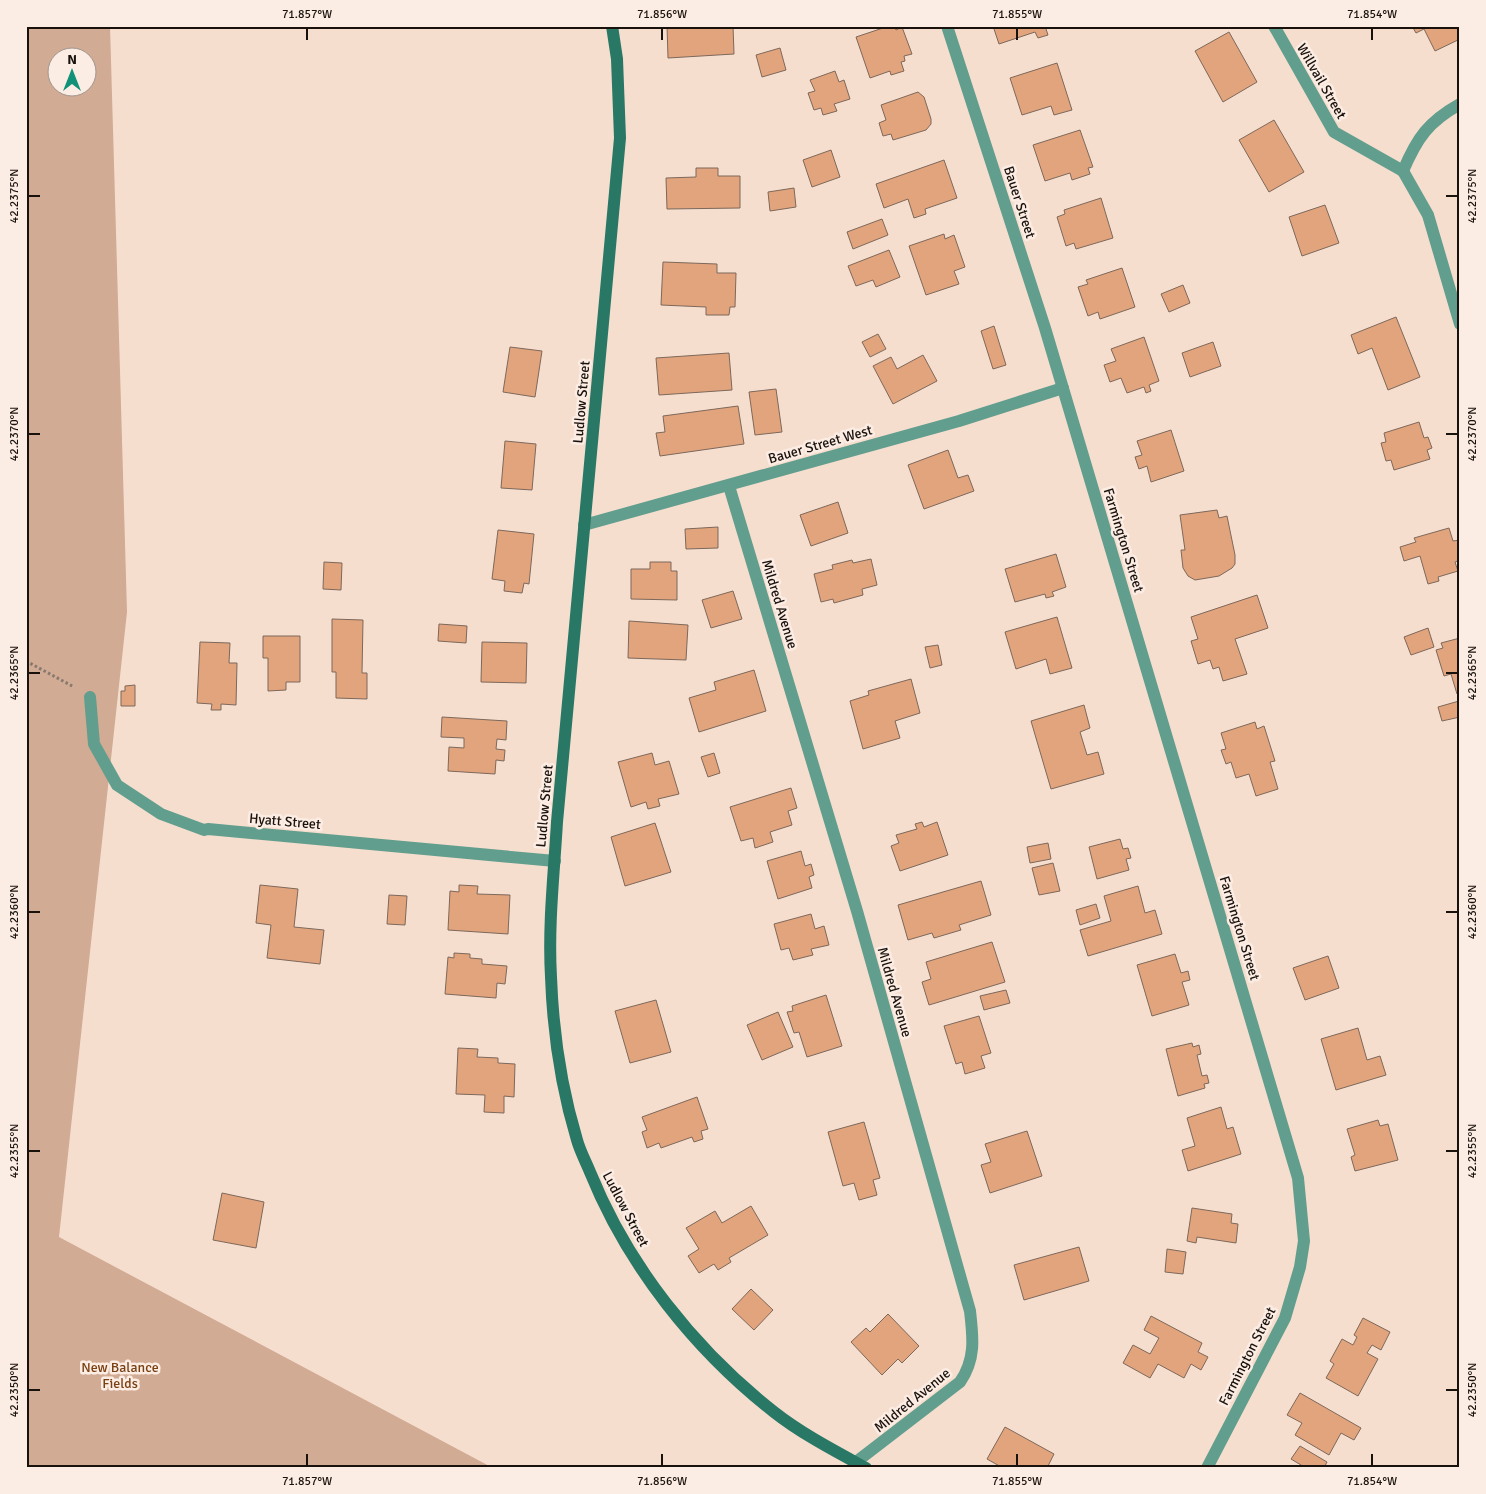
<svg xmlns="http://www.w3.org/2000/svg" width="1486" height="1494" viewBox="0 0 1486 1494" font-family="Signika,sans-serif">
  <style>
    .green { fill: #d1ab94; fill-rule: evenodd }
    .building { fill: #e2a47c; stroke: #7d685b }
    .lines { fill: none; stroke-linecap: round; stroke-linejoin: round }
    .path { stroke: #88786e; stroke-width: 3; stroke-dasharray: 2.5 2.5; stroke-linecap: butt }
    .street { stroke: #629e8d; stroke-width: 12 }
    .secondary { stroke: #297866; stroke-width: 12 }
    .ticks { fill: none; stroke: #19110c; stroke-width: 2 }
    .labels { text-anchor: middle; stroke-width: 5; stroke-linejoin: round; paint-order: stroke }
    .street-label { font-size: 14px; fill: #19110c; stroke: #fcede4 }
    .park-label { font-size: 14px; fill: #794013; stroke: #fcede4 }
    .neatline { fill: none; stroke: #19110c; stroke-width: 2 }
    .ticks-label { font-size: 12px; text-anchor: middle; fill: #19110c }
  </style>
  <rect width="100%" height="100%" fill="#f6decf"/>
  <path class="green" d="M26,26H110L127,612L59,1237L493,1468H26ZM58,58H88V88H58Z"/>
  <g class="building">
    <path d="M667,26H733L734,54L668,58Z"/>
    <path d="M889,26H894L896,30L902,27L912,54L904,56L905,61L901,62L904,71L891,75L890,71L870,78L856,37Z"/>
    <path d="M993,26H1045L1048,35L1038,38L1035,32L999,44Z"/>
    <path d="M1412,26H1460V39L1435,51L1424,29L1416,33Z"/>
    <path d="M1229,32L1257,82L1223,102L1195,51Z"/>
    <path d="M780,48L786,70L762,77L756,55Z"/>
    <path d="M1057,63L1072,110L1054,115L1051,106L1022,115L1010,78Z"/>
    <path d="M835,71L839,82L844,80L850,99L834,104L837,111L823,115L821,108L814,110L808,93L815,91L810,80Z"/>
    <path d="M918,92L924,97L931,119V124L926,130L893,140L891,134L883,136L879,123L886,120L881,105Z"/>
    <path d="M1274,120L1304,172L1269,192L1239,140Z"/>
    <path d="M1080,130L1093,167L1088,168L1090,174L1072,180L1070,173L1045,181L1033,145Z"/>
    <path d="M831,150L840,177L812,187L803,160Z"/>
    <path d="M944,160L957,198L925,209L926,214L914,218L908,199L884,208L876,184Z"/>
    <path d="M696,168H718V176H740V208L667,209L666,178L696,177Z"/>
    <path d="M794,188L796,207L770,211L768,192Z"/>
    <path d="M1101,198L1113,238L1076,249L1074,243L1066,246L1057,217L1065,214L1064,210Z"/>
    <path d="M1325,205L1339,243L1302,256L1289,217Z"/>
    <path d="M882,219L888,235L853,249L847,232Z"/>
    <path d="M944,234L945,239L954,235L965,267L954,271L959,284L926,295L909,246Z"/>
    <path d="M889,250L900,277L876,287L873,280L856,286L848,266Z"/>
    <path d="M663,262L717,264V273H736L735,307H730L729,315H706V307L661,305Z"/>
    <path d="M1122,268L1135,307L1100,319L1098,312L1088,316L1078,287L1088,284L1086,280Z"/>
    <path d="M1183,285L1190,303L1169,312L1161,294Z"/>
    <path d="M1396,317L1420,377L1388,390L1372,348L1358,354L1351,335Z"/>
    <path d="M994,326L1006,365L993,369L981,331Z"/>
    <path d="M878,334L886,349L870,357L862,342Z"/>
    <path d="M1144,337L1159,381L1149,385L1151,391L1146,393L1144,387L1127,393L1121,378L1110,382L1104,365L1116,361L1111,349Z"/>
    <path d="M1213,342L1221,366L1190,377L1182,353Z"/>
    <path d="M510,347L542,351L535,397L503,392Z"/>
    <path d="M729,353L732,390L659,395L656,358Z"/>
    <path d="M923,355L937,381L893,404L873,366L891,357L897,369Z"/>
    <path d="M776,389L782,432L755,435L749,392Z"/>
    <path d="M738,406L744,444L660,456L656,433L665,432L663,416Z"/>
    <path d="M1419,422L1424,438L1428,437L1432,448L1427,450L1430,459L1394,470L1391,460L1386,461L1381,443L1386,442L1384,433Z"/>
    <path d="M1171,430L1184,471L1151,482L1147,466L1139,469L1135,457L1142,455L1137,441Z"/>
    <path d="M505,441L536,444L532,490L501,488Z"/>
    <path d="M948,450L958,478L968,475L974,491L924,509L908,465Z"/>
    <path d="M838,502L848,533L811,546L800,515Z"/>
    <path d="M1217,510L1219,518L1227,516L1235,555V564L1232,568L1219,576L1195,580L1188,576L1183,568L1181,550H1185L1180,515Z"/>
    <path d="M718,527V548L686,549L685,529Z"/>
    <path d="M1449,528L1453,541L1460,540V560L1455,562L1458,571L1438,577L1439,581L1428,584L1420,556L1404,561L1400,547L1416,542L1414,538Z"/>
    <path d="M498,530L534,534L529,584L524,583L522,593L504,591L505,581L492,579Z"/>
    <path d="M1056,554L1066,587L1052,592L1054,596L1046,598L1045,594L1015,602L1005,569Z"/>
    <path d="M871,559L877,585L862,589L863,595L834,603L833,599L821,602L814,574L833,569L832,565L852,560L853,563Z"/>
    <path d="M324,562L342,563L341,590L323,589Z"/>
    <path d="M650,562H671V571H677V600L631,599V569H650Z"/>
    <path d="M733,591L742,619L711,628L702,600Z"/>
    <path d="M1257,595L1268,628L1235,639L1247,674L1223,681L1219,667L1213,669L1210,660L1198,664L1191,641L1198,639L1191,617Z"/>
    <path d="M1057,617L1072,668L1050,674L1046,659L1016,669L1005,632Z"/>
    <path d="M332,619L363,620L362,673H367V699L336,698V672H332Z"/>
    <path d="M629,621L688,625L686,660L628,658Z"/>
    <path d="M439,624L467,626L466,643L438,641Z"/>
    <path d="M1428,628L1434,647L1411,655L1404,637Z"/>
    <path d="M263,636H300V682H286V690L268,691V658H263Z"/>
    <path d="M1460,638V693L1457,694L1451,674L1444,676L1436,650L1443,648L1441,643Z"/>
    <path d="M200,642L230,643L229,663H237L236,705L221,704V710H211L212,704L197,703Z"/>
    <path d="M482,642L527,643L526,683L481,682Z"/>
    <path d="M938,645L942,665L930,668L925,647Z"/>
    <path d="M754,670L766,711L699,732L689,698L716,690L714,682Z"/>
    <path d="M911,679L920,713L895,721L900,738L863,749L850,701L869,695L868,691Z"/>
    <path d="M135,685V706H121V691H125V686Z"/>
    <path d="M1459,701L1460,717L1442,721L1438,707Z"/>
    <path d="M1084,705L1090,728L1080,732L1087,755L1098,752L1104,774L1051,789L1031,721Z"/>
    <path d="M442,717L507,721L506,740L497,739L496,749L505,750L504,761L496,760L495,774L448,771L449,747L464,748V738L441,737Z"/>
    <path d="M1255,722L1257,729L1264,726L1275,761L1270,762L1278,789L1256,796L1249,774L1236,778L1231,762L1226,764L1221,750L1226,749L1221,733Z"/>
    <path d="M652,753L655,765L669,761L679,794L658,799L660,806L648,809L646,802L631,807L618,762Z"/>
    <path d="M714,753L720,773L708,777L701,757Z"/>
    <path d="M791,788L797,808L788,811L792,825L770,832L773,842L755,848L753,838L741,841L730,807Z"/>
    <path d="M922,822L924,827L937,822L948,855L900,871L891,846L899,843L896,835L917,829L915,824Z"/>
    <path d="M655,823L671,872L625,886L611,837Z"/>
    <path d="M1120,839L1123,849L1128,848L1131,858L1126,859L1129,870L1097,879L1089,847Z"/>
    <path d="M1048,843L1051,859L1030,863L1027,847Z"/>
    <path d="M801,851L805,866L811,864L814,875L809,877L812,888L778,899L767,861Z"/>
    <path d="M1053,863L1060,891L1039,895L1032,868Z"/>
    <path d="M981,881L991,915L959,925L961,930L934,938L932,933L908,940L898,905Z"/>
    <path d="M260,885L298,889L294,927L324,930L320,964L267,958L271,925L256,923Z"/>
    <path d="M459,885L478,886L477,894L510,895L508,934L448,930L450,891L459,892Z"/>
    <path d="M1138,886L1145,913L1155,910L1162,934L1088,956L1080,930L1111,921L1104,896Z"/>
    <path d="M389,895L407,896L405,925L387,924Z"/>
    <path d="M1096,904L1100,918L1080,925L1076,910Z"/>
    <path d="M811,914L815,929L824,926L829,945L811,949L813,955L793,960L789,948L781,950L774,924Z"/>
    <path d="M992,942L1005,982L929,1005L922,982L931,979L926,962Z"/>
    <path d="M454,953L470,954V958L482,959V964L507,966L505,984L497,983L496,998L445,994L448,957L454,958Z"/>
    <path d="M1175,954L1181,973L1188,971L1190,980L1182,982L1189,1005L1152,1016L1137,965Z"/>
    <path d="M1328,956L1339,988L1305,1000L1293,968Z"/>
    <path d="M1006,990L1010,1003L984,1010L980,996Z"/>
    <path d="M826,995L842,1046L807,1057L799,1032L794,1033L787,1012L793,1011L792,1006Z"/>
    <path d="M656,1000L671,1052L630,1063L615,1011Z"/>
    <path d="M778,1012L793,1047L762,1060L747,1025Z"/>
    <path d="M979,1016L991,1053L981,1056L985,1068L965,1074L962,1062L956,1064L944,1026Z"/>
    <path d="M1358,1028L1367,1060L1380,1056L1386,1075L1336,1090L1321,1039Z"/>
    <path d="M1192,1043L1193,1047L1199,1045L1201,1054L1197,1055L1202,1076L1207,1075L1209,1083L1204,1084L1205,1088L1178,1096L1166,1049Z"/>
    <path d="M458,1048L478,1049L477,1057L498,1058V1063L515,1064L514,1097L504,1096V1113L484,1112L485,1095L456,1094Z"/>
    <path d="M697,1097L708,1129L701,1131L703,1139L694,1142L692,1137L661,1148L659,1143L647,1148L642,1132L647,1130L642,1117Z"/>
    <path d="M1221,1107L1227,1129L1233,1127L1241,1154L1188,1171L1182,1150L1195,1146L1187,1118Z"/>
    <path d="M1378,1120L1380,1126L1388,1124L1398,1160L1355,1171L1351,1157L1355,1155L1347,1129Z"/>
    <path d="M864,1122L880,1178L873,1180L877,1195L859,1200L854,1183L843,1186L828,1132Z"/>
    <path d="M1027,1131L1042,1176L990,1193L981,1165L991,1162L985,1144Z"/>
    <path d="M222,1193L264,1202L256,1248L213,1240Z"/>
    <path d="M751,1206L768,1235L729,1258L731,1262L718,1270L714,1264L699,1273L688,1256L699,1249L686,1228L715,1211L722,1223Z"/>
    <path d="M1192,1208L1232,1214L1231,1223L1238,1224L1236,1243L1197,1237L1196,1243L1187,1241Z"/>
    <path d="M1079,1247L1089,1281L1024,1300L1014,1265Z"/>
    <path d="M1167,1249L1186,1252L1183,1274L1165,1272Z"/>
    <path d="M751,1289L773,1310L754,1330L732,1309Z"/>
    <path d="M888,1314L919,1346L902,1363L898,1359L882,1375L851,1342L866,1328L870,1332Z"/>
    <path d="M1151,1316L1202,1343L1198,1352L1208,1357L1201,1370L1191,1364L1184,1378L1158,1364L1150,1378L1123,1363L1133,1345L1150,1354L1159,1338L1144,1330Z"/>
    <path d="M1363,1318L1390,1332L1381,1350L1372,1345L1367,1353L1378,1359L1358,1396L1326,1378L1334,1364L1330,1361L1342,1339L1353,1345L1357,1337L1354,1335Z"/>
    <path d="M1300,1393L1361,1428L1354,1440L1341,1433L1329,1455L1295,1435L1302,1423L1287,1415Z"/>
    <path d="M1005,1427L1054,1454L1047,1468H1003L987,1459Z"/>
    <path d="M1300,1446L1327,1462L1324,1468H1306L1291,1459Z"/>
  </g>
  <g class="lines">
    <path class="path" d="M26,661L74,687"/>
    <g class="street">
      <path d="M947,26L1045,328L1298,1178L1304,1241L1300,1267L1285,1318L1207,1468"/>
      <path d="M1274,26L1334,132L1403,171"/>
      <path d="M1403,171L1428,215L1460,324"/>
      <path d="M1403,171C1417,138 1428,122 1460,104"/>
      <path d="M729,486L857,911L970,1311C973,1337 976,1359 960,1382L856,1462"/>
      <path d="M584,525L959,421L1063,388"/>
      <path d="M90,697L94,744L117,785L161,814L204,830L208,829L555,861"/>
    </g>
    <path class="secondary" d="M612,26L617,59L620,138L557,822C554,874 548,925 551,977C553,1032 561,1087 577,1140C580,1151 586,1162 590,1172C628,1266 695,1350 774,1412C802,1434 835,1451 866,1468"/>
  </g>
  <path class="ticks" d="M307,28V40M662,28V40M1017,28V40M1372,28V40M28,196H40M1446,196H1458M28,434H40M1446,434H1458M28,673H40M1446,673H1458M28,912H40M1446,912H1458M28,1151H40M1446,1151H1458M28,1390H40M1446,1390H1458M307,1454V1466M662,1454V1466M1017,1454V1466M1372,1454V1466"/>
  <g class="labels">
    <g class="street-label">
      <text transform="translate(1322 81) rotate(60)" y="5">Willvail Street</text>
      <text transform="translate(1020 202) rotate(72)" y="5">Bauer Street</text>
      <text transform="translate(581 402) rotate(-85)" y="5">Ludlow Street</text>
      <text transform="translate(820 444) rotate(-16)" y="5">Bauer Street West</text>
      <text transform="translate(1124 540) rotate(73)" y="5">Farmington Street</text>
      <text transform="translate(780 604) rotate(73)" y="5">Mildred Avenue</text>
      <text transform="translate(544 806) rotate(-85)" y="5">Ludlow Street</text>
      <text transform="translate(285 821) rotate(5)" y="5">Hyatt Street</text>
      <text transform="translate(1240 928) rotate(73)" y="5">Farmington Street</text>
      <text transform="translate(895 992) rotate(74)" y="5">Mildred Avenue</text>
      <text transform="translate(626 1209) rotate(62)" y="5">Ludlow Street</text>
      <text transform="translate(1247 1356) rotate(-63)" y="5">Farmington Street</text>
      <text transform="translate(912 1400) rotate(-39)" y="5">Mildred Avenue</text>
    </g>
    <g class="park-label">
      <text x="120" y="1372">New Balance<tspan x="120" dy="16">Fields</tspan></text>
    </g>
  </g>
  <rect width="1486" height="1494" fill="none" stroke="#fcede4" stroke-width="55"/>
  <g transform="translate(72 72)"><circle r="24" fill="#fcede4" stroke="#a1958e"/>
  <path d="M0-4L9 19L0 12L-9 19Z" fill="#109178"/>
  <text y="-8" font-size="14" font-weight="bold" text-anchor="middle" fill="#19110c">N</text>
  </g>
  <rect x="28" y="28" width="1430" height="1438" class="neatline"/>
  <g class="ticks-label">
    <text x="307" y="18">71.857°W</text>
    <text x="662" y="18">71.856°W</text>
    <text x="1017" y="18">71.855°W</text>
    <text x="1372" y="18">71.854°W</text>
    <text transform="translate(14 196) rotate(-90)" y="4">42.2375°N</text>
    <text transform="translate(1472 196) rotate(-90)" y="4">42.2375°N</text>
    <text transform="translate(14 434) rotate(-90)" y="4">42.2370°N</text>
    <text transform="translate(1472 434) rotate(-90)" y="4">42.2370°N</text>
    <text transform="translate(14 673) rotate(-90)" y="4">42.2365°N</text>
    <text transform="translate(1472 673) rotate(-90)" y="4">42.2365°N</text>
    <text transform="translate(14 912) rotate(-90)" y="4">42.2360°N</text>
    <text transform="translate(1472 912) rotate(-90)" y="4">42.2360°N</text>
    <text transform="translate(14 1151) rotate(-90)" y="4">42.2355°N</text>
    <text transform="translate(1472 1151) rotate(-90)" y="4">42.2355°N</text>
    <text transform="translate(14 1390) rotate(-90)" y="4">42.2350°N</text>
    <text transform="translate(1472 1390) rotate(-90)" y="4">42.2350°N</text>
    <text x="307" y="1485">71.857°W</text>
    <text x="662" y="1485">71.856°W</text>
    <text x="1017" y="1485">71.855°W</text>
    <text x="1372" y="1485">71.854°W</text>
  </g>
</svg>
